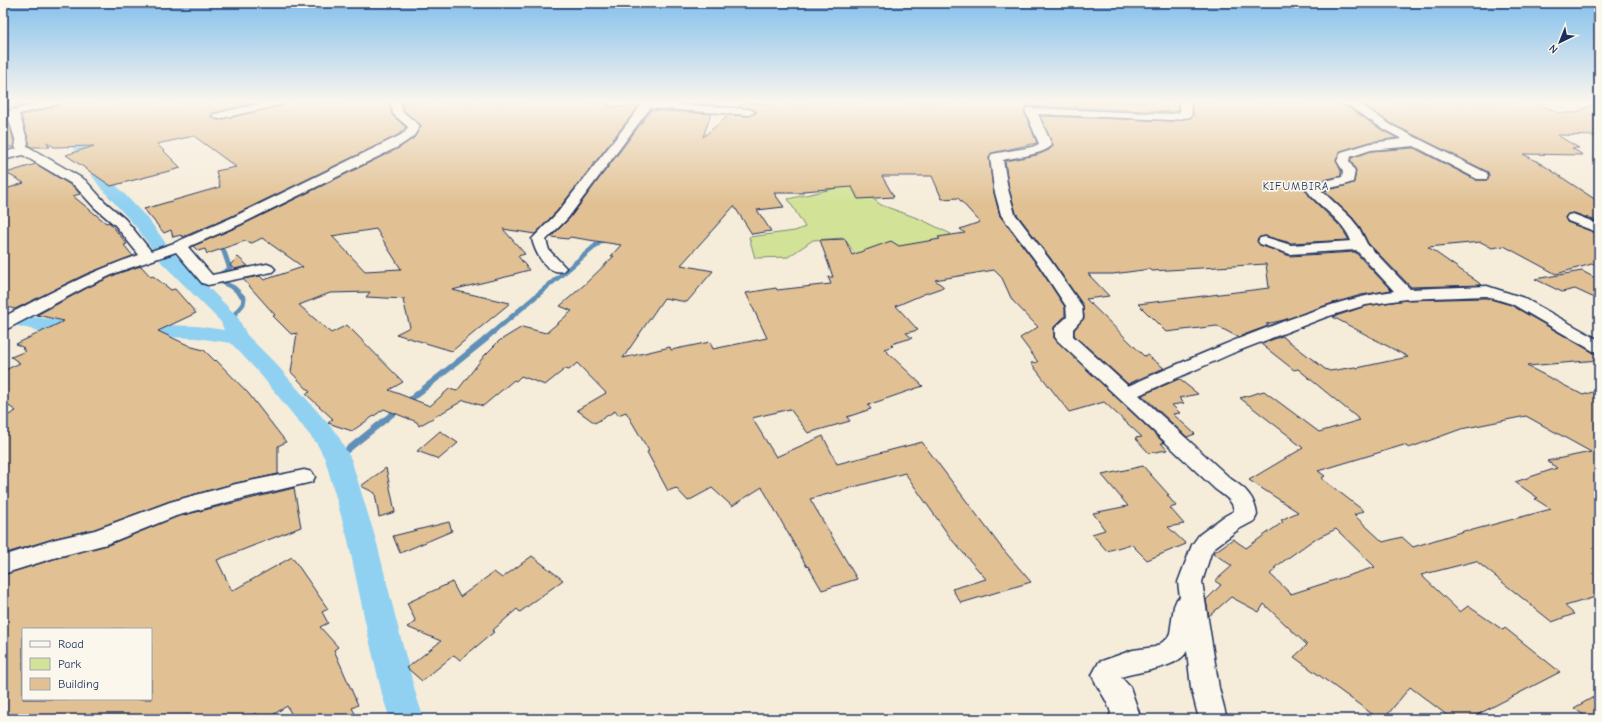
<svg xmlns="http://www.w3.org/2000/svg" width="1602" height="722" viewBox="0 0 1602 722" font-family="'Comic Neue',sans-serif">
  <style>
    .green { fill: #d2e397; stroke: #76897a }
    .lines { fill: none; stroke-linecap: round; stroke-linejoin: round }
    .stream-far2 { stroke: #6190b7; stroke-width: 4 }
    .stream-far1 { stroke: #6190b7; stroke-width: 5 }
    .stream { stroke: #6190b7; stroke-width: 6 }
    .canal { fill: #90d1f2; fill-rule: evenodd }
    .building { fill: #e1c194; stroke: #1b2f5e; fill-rule: evenodd }
    .minor-casing { stroke: #1b2f5e; stroke-width: 3 }
    .minor { fill: #fbf7ec; fill-rule: evenodd }
    .labels { text-anchor: middle; stroke-width: 3.5; stroke-linejoin: round; paint-order: stroke }
    .far-quarter-label { font-size: 11px; letter-spacing: 1px; fill: #1b2f5e; stroke: #fbf7ec }
  </style>
  <rect width="100%" height="100%" fill="#f6ecda"/>
  <filter id="ink" filterUnits="userSpaceOnUse"><feTurbulence type="fractalNoise" baseFrequency=".025" numOctaves="2"/><feDisplacementMap in="SourceGraphic" scale="8" xChannelSelector="R" yChannelSelector="G"/><feConvolveMatrix kernelMatrix="1 2 1 2 8 2 1 2 1" color-interpolation-filters="sRGB"/></filter>
  <g filter="url(#ink)">
    <path class="green" d="M854,184L881,205L920,219L951,234L939,244L888,263L855,254L844,238L813,240L788,257L755,258L749,237L795,231L805,227L788,199Z"/>
    <g class="lines">
      <path class="stream-far2" d="M745,115L761,102"/>
      <g class="stream-far1">
        <path d="M227,230L222,234L221,243L230,269L219,275L222,282L234,288L244,298L243,304L230,320"/>
        <path d="M484,340L606,237"/>
      </g>
      <path class="stream" d="M338,459L341,455L486,339"/>
      <g class="canal">
        <path d="M35,102H48L76,132L112,181L149,220L170,249L168,253L175,254L237,316L247,335L276,364L337,434L351,459L376,540L400,635L417,698L424,719H390L383,698L368,635L348,540L325,459L317,444L260,374L231,343L197,338L128,336L121,334L118,330L121,326L128,324L197,326L224,330L221,322L161,262L159,258L161,254L155,253L137,228L100,187L66,138Z"/>
        <path d="M25,316L91,324L94,328L91,332C69,338 40,332 18,326L15,322L18,318Z"/>
      </g>
    </g>
    <g class="building">
      <path d="M3,102H38L9,110L6,112L14,142V147H3Z"/>
      <path d="M62,102H120L119,104L134,102H260L213,113L211,116L218,120L284,105L286,102H390L392,115L406,127L398,135L230,217L183,237L181,235L173,237L171,230L164,233L144,209L220,187L216,171L236,167L194,136L157,144L181,168L111,186L66,155L94,146L54,147L47,142L50,147H31L29,145V142L21,115L60,105Z"/>
      <path d="M402,102H585L610,104L607,106L638,107L557,211L535,234L503,229L525,254L518,256L529,270L514,274V275L452,290L510,303L452,351L396,334L410,327L403,300L405,299L366,297L370,292L330,293L299,305L331,333L347,325L403,382L389,390L430,406L449,389L457,391L484,356L499,341L522,327L546,333L572,311L560,306L584,285L614,256H611L621,245L570,237L568,239L551,237L569,219L651,110L711,114L703,137L729,115L749,116L756,113V111L750,108L739,107L745,102L774,105L778,102L804,105V102H1179L1178,111L1172,112L1027,106L1024,111L1037,143L992,153L989,157L993,189L1000,216L1038,266L1065,307V316L1054,327V338L1164,443H1161L1167,450L1149,453L1135,438L1142,437L1104,402L1069,412L1031,363L1038,362L1020,338L1038,327L1012,300L1002,278L994,270L935,280L944,287L924,294L896,306L918,330L906,333L912,338L891,344L893,346L884,349L923,386L868,405L871,409L847,417L850,421L808,433L790,409L752,418L776,457L823,436L837,464L922,442L1001,547L1031,582L961,603L952,589L986,579L952,540L905,473L810,499L857,579L822,590L808,566L807,567L762,487L732,506L712,488L688,501L676,488L668,491L647,452L649,451L626,412L618,415L615,411L595,423L577,410L606,393L577,363L569,370L565,369L545,385L521,376L516,381L514,380L483,406L464,400L419,426L417,422L384,409L352,431L328,423L333,419L306,394L310,392L291,372L297,333L291,334L273,316L275,315L243,279L260,276L264,280L303,267L262,238L252,243L245,241L207,254L205,249L198,251L193,246L242,225L399,148L414,138L421,126L403,110ZM882,176H932L942,199L958,198L980,222L960,229L965,233L938,237L940,239L899,246L891,241L852,255L845,239L820,240L833,277H828L831,284L777,290L776,288L746,293L767,338L713,349L710,342L671,350L670,347L623,358L664,298L687,302L713,271L681,265L734,206L752,234L771,231L757,210L784,207L774,193H803V191L852,187L858,199L894,197ZM376,229L401,269L365,271L332,236Z"/>
      <path d="M664,102H716L715,105Z"/>
      <path d="M1191,102H1339L1341,105L1348,107L1382,130L1397,138L1371,142L1341,151L1336,160L1341,171V176L1312,183L1305,189L1310,197L1341,227L1349,240L1291,243L1265,236L1260,237L1257,240L1260,245L1290,256L1355,252L1391,290L1361,295L1330,304L1284,320L1266,324L1268,326L1238,337L1217,326L1166,332L1138,304L1269,288L1266,264L1152,271L1150,269L1113,274H1088L1109,296L1086,299L1144,356L1147,355L1164,368L1128,384L1074,335V330L1084,318L1083,305L1051,259L1016,213L1009,189L1005,161L1037,155L1049,150L1053,146L1040,116L1172,121L1190,118L1193,116Z"/>
      <path d="M1359,102H1535L1559,113H1575L1599,102V136L1557,135L1579,148H1572L1583,155L1523,154L1540,163L1599,202V222L1574,213L1568,214L1565,217L1567,222L1599,234V262L1556,274L1504,246L1492,248L1481,242L1428,247L1482,285L1411,287L1368,243L1360,227L1352,217L1324,191L1344,186L1354,182L1356,171L1351,161V158L1371,151L1414,148L1476,180H1488L1489,176L1488,172L1392,124Z"/>
      <path d="M36,164L74,187L80,194L73,196L106,223L109,222L127,244L124,245L133,256L86,274L15,309L3,306V190L24,183L6,173Z"/>
      <path d="M238,257L248,266L234,269L230,265Z"/>
      <path d="M141,266L151,277L153,276L171,290L175,289L196,313L158,331L192,347L204,350L215,361L216,360L248,393L286,442L278,446V474L236,483L170,501L95,529L56,538L3,554V418L16,411L3,402V371L20,363L11,357L26,351L22,349L24,348L16,344L64,321L37,315L87,288L119,273Z"/>
      <path d="M1582,271L1599,280V300L1575,289L1562,292L1535,279Z"/>
      <path d="M1486,298L1511,305L1592,352L1599,354V360L1527,366L1583,395L1599,390V596L1565,606L1574,614L1552,622L1476,561L1421,575L1460,612L1468,606L1503,630L1505,628L1560,672L1469,719H1452L1410,687L1384,719H1379L1294,657L1307,645L1264,604L1259,612L1231,597L1209,616L1206,600L1221,585L1215,581L1232,566L1213,553L1233,539L1246,548L1283,522L1281,520L1298,512L1249,480L1303,448L1292,439H1293L1240,398L1264,391L1319,432L1360,420L1298,369L1294,370L1261,344L1282,336L1325,369L1330,371L1355,367L1357,368L1408,357L1333,317L1366,306L1406,300ZM1526,416L1591,452L1547,461L1557,468L1515,482L1538,498L1535,499L1551,509L1469,531L1467,530L1413,547L1402,537L1383,542L1354,515L1364,511L1321,478L1325,476L1318,471L1404,445L1409,448L1461,429ZM1336,529L1375,567L1291,594L1270,574L1276,569L1274,568L1313,540Z"/>
      <path d="M1179,379L1198,394L1179,398L1184,403L1172,405L1180,413L1173,414L1195,434L1187,437L1142,395Z"/>
      <path d="M440,431L458,443L439,459L417,451Z"/>
      <path d="M1143,466L1169,495H1167L1176,506L1170,508L1184,524L1168,527L1186,544L1147,560L1131,544L1107,551L1092,534L1105,530L1093,513L1128,506L1102,475Z"/>
      <path d="M386,468L395,512L379,517L375,493L361,486Z"/>
      <path d="M294,488L301,527L217,560L232,591L292,557L328,609L322,612L328,623L320,627L338,647L334,650L358,705L352,708L358,719H294L287,706L266,719H260L256,713L244,719H3V575L57,558L108,545L176,517ZM23,629H151V699H23Z"/>
      <path d="M449,522L452,531L400,553L393,536Z"/>
      <path d="M532,556L563,580L520,612L517,609L492,631L494,632L460,660L454,655L422,681L407,668L441,641L407,627L416,622L407,603L452,582L460,597L494,572L502,578Z"/>
      <path d="M1599,694V719H1589L1574,708Z"/>
    </g>
    <g class="lines">
      <defs>
        <g id="minor">
          <path d="M43,102H61L60,104L19,114L28,142L27,146L85,180L104,201L125,219L151,251L174,243L231,218L399,136L405,132L408,127L393,114L391,102H401L402,111L420,126L413,137L398,147L241,224L188,247L212,275L267,264L272,266L275,269L272,272L208,285L202,283L176,252L118,272L86,287L9,328L3,329V317C48,294 91,271 139,255L115,225L94,207L75,186L23,155L3,160V152L17,149L15,147L16,142L7,113L9,111Z"/>
          <path d="M266,102H285L284,104L218,119L212,116L214,114Z"/>
          <path d="M644,102L749,109L755,112L749,115L650,108L568,218L546,240L549,250L566,268L563,271C547,275 535,253 532,239L558,212Z"/>
          <path d="M1180,102H1190L1192,115L1190,117L1172,120L1038,114L1052,145C1044,155 1015,157 1003,160L1008,189L1015,214L1050,260L1082,306L1083,318L1073,329V336L1128,386C1175,365 1221,345 1269,327C1311,311 1349,297 1394,291L1356,250L1290,254L1260,244L1258,241L1260,238L1265,237L1291,245L1351,241C1343,219 1319,208 1306,189L1312,184L1342,177L1343,171L1337,161L1341,152L1371,143L1402,139L1383,129L1349,106L1341,104L1340,102H1357L1391,125L1487,173L1488,176L1487,179H1477L1414,146L1371,150L1350,157L1349,161L1355,171L1353,182L1344,185L1321,190L1351,218L1359,228L1367,244L1410,289L1487,286L1493,288L1524,298L1599,340V352L1593,351L1512,304L1486,296L1406,299L1366,305L1326,317L1233,353L1139,395L1231,479C1245,488 1255,497 1257,515L1254,521L1239,529L1215,547L1211,553L1202,582L1219,688L1227,719H1199L1191,688L1187,651C1178,669 1138,671 1121,677L1130,687L1139,713L1136,719H1108L1111,713C1107,698 1097,689 1092,675L1099,662L1133,650L1155,647L1167,639L1170,633L1174,606L1177,599L1180,598L1178,582L1192,545L1199,535L1223,517L1234,511C1233,500 1224,496 1215,489L1058,341L1055,337V328L1067,317L1066,306L1039,265L1001,215L994,189L990,157L992,154L1032,147L1039,144L1025,110L1027,108L1172,114L1180,112Z"/>
          <path d="M1573,214L1599,224V233L1568,221L1566,218L1568,215Z"/>
          <path d="M304,470L312,472L315,477L312,482L236,500L176,516L107,544L57,557L3,574V556L56,539L95,530L170,502L236,484Z"/>
        </g>
      </defs>
      <use href="#minor" class="minor-casing"/>
      <use href="#minor" class="minor"/>
    </g>
  </g>
  <linearGradient id="sky" x2="0" y2="1"><stop stop-color="#85c0ec"/><stop offset="0.5" stop-color="#fbf6ee"/><stop offset="1" stop-color="#fbf6ee" stop-opacity="0"/></linearGradient>
  <rect width="1602" height="203" fill="url(#sky)"/>
  <g class="labels">
    <g class="far-quarter-label">
      <text x="1296" y="190">KIFUMBIRA</text>
    </g>
  </g>
  <rect width="1602" height="722" fill="none" stroke="#fbf7ec" stroke-width="16"/>
  <rect x="8" y="8" width="1586" height="706" fill="none" stroke="#1b2f5e" stroke-width="1.5" filter="url(#ink)"/>
  <rect x="22" y="628" width="130" height="72" fill="#fbf7ec" stroke="#a1a7b3"/>
  <rect x="30" y="641" width="20" height="6" fill="#fbf7ec" stroke="#a1a7b3"/>
  <text x="58" y="648" font-size="12" fill="#1b2f5e">Road</text>
  <rect x="30" y="658" width="20" height="12" fill="#d2e397" stroke="#a1a7b3"/>
  <text x="58" y="668" font-size="12" fill="#1b2f5e">Park</text>
  <rect x="30" y="678" width="20" height="12" fill="#e1c194" stroke="#a1a7b3"/>
  <text x="58" y="688" font-size="12" fill="#1b2f5e">Building</text>
  <g transform="translate(1560 42) rotate(223)" stroke="#fbf7ec" stroke-width="3" paint-order="stroke">
  <path d="M0-3L7 15L0 10L-7 15Z" fill="#1b2f5e"/>
  <text y="-6" font-size="11" font-weight="bold" text-anchor="middle" fill="#1b2f5e">N</text>
  </g>
</svg>
